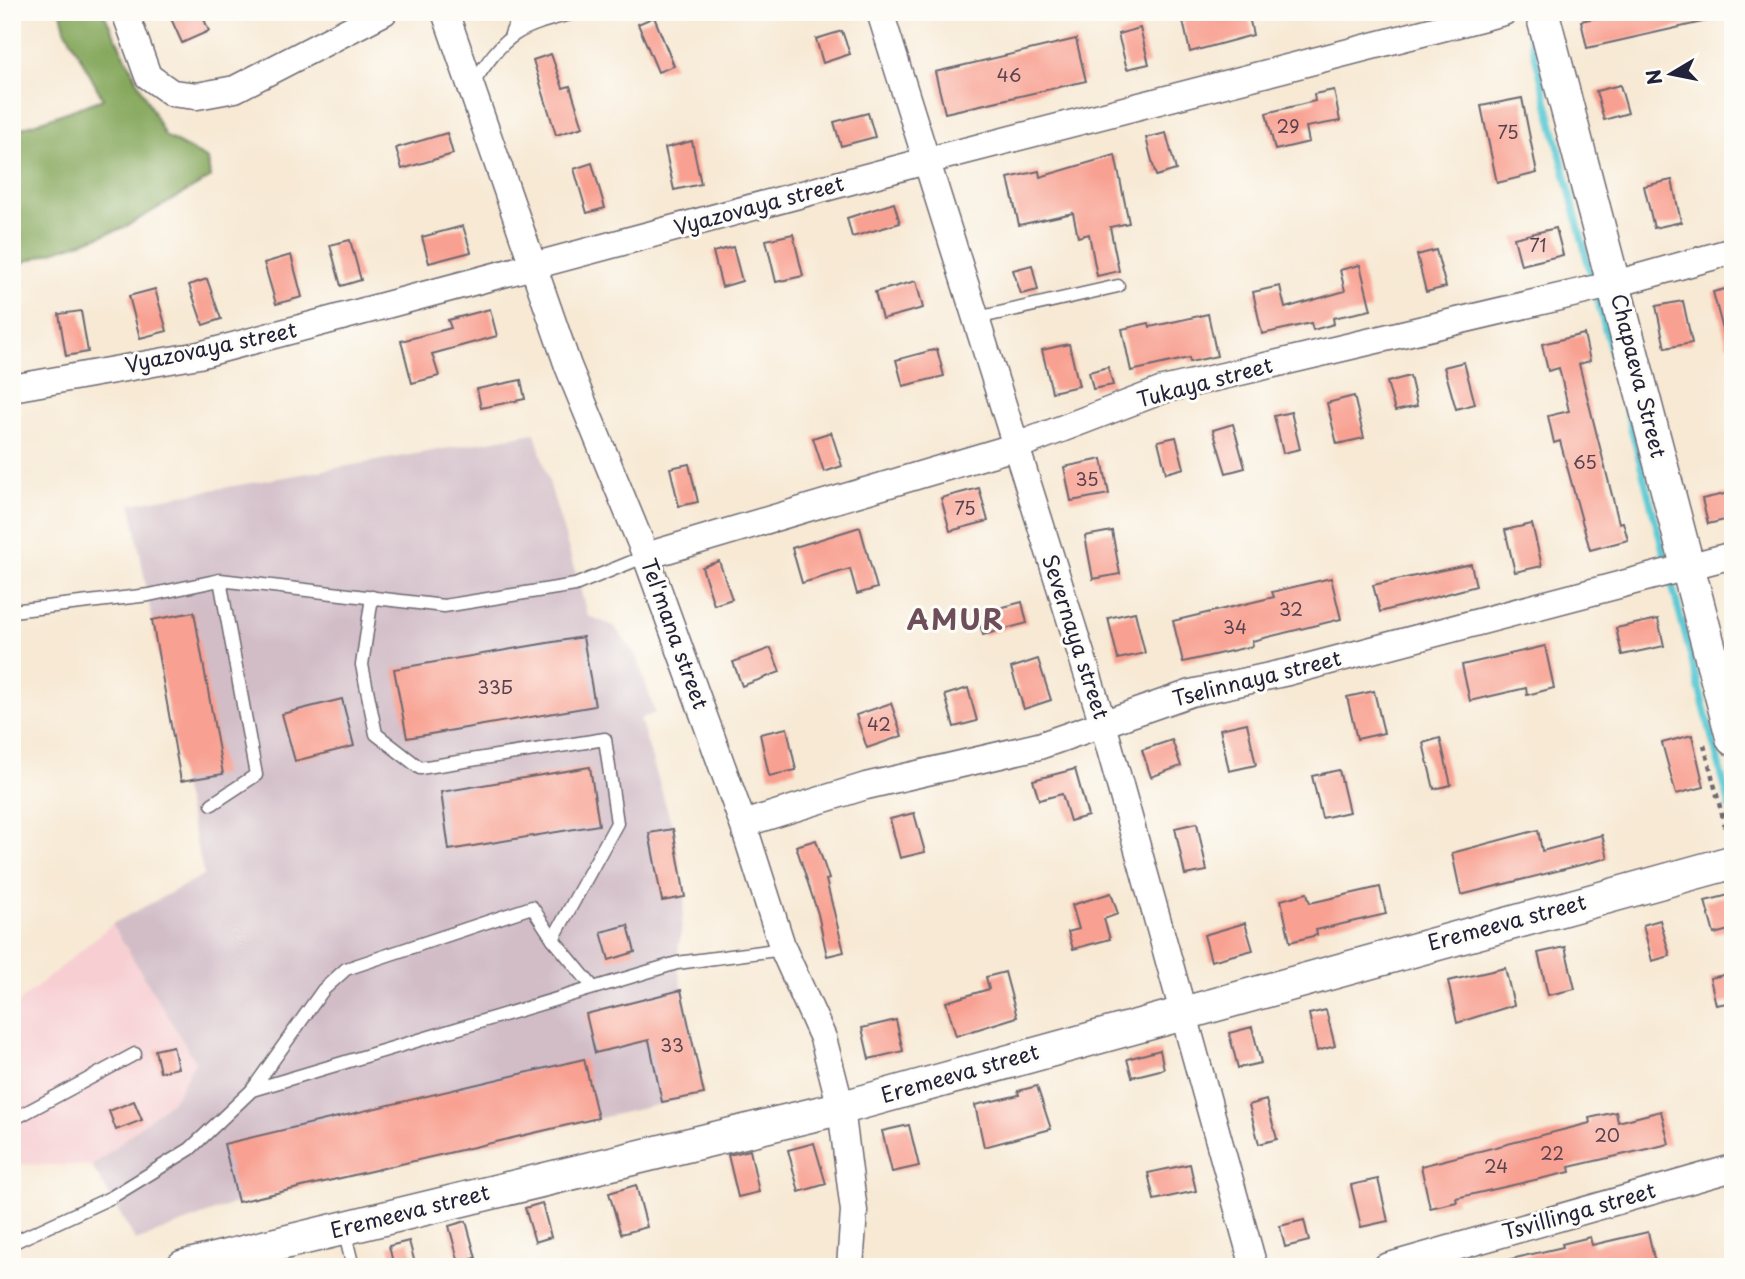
<svg xmlns="http://www.w3.org/2000/svg" width="1745" height="1279" viewBox="0 0 1745 1279" font-family="'Playpen Sans',sans-serif">
  <style>
    .built { fill: #f7cfd3 }
    .industrial { fill: #d2bdc7 }
    .forest { fill: #85a75c; stroke: #54644c; stroke-width: 2 }
    .lines { fill: none; stroke-linecap: round; stroke-linejoin: round }
    .stream { stroke: #5dcad5; stroke-width: 7 }
    .building { fill: #f8a091 }
    .service-casing { stroke: #6d6871; stroke-width: 15 }
    .minor-casing { stroke: #6d6871; stroke-width: 29 }
    .tertiary-casing { stroke: #6d6871; stroke-width: 36 }
    .path { stroke: #6d6871; stroke-width: 4.5; stroke-dasharray: 5 5; stroke-linecap: butt }
    .service { stroke: #fff; stroke-width: 12 }
    .minor { stroke: #fff; stroke-width: 26 }
    .tertiary { stroke: #fff; stroke-width: 33 }
    .labels { text-anchor: middle; stroke-width: 6; stroke-linejoin: round; paint-order: stroke }
    .number-label { font-size: 18px; fill: #584250 }
    .street-label { font-size: 21px; fill: #22223b; stroke: #fdfcf7 }
    .district-label { font-size: 28px; font-weight: bold; letter-spacing: 2px; fill: #6d4e59; stroke: #fdfcf7 }
  </style>
  <rect width="100%" height="100%" fill="#fdfcf7"/>
  <filter id="ink" filterUnits="userSpaceOnUse"><feTurbulence type="fractalNoise" baseFrequency=".0143" numOctaves="2"/><feDisplacementMap in="SourceGraphic" scale="14" xChannelSelector="R" yChannelSelector="G"/><feConvolveMatrix kernelMatrix="1 2 1 2 8 2 1 2 1" color-interpolation-filters="sRGB"/></filter>
  <filter id="wash" filterUnits="userSpaceOnUse"><feTurbulence type="fractalNoise" baseFrequency=".00686" numOctaves="4" result="noise"/><feDisplacementMap in="SourceGraphic" scale="28" xChannelSelector="R" yChannelSelector="G"/><feGaussianBlur stdDeviation="1.57" result="paint"/><feColorMatrix in="noise" values="0 0 0 0 0 0 0 0 0 0 0 0 0 0 0 0 0 1.4 0 .05"/><feComposite in="paint" operator="in"/></filter>
  <g filter="url(#wash)">
    <rect width="100%" height="100%" fill="#f7e9d4"/>
    <path class="built" d="M112,924L195,1061L175,1098L92,1166L12,1164V1008Z"/>
    <path class="industrial" d="M535,433L588,616L614,626L637,657L655,713L640,719L673,829L685,897L677,963L704,1094L238,1202L136,1241L92,1166L175,1098L195,1061L112,924L204,875L181,781L131,504Z"/>
    <path class="forest" d="M61,12H103L165,136L208,159L210,178L123,228L12,266V126L22,128L103,99L65,29Z"/>
    <g class="lines">
      <g class="stream">
        <path d="M1524,12L1593,283"/>
        <path d="M1596,294L1733,818"/>
      </g>
    </g>
    <g id="blocks">
      <g class="building">
        <path d="M168,12H201L209,31L182,43Z"/>
        <path d="M1181,12H1248L1253,35L1190,52Z"/>
        <path d="M1620,12H1716V19L1587,48L1581,21Z"/>
        <path d="M654,17L674,66L658,72L638,24Z"/>
        <path d="M1140,28L1149,64L1127,69L1118,34Z"/>
        <path d="M842,31L850,54L823,63L816,39Z"/>
        <path d="M1076,39L1086,81L945,113L935,72Z"/>
        <path d="M551,54L563,88L570,86L583,127L556,135L533,60Z"/>
        <path d="M1620,85L1628,113L1604,120L1596,91Z"/>
        <path d="M1334,90L1340,121L1306,127L1309,142L1275,150L1266,113L1315,101L1314,94Z"/>
        <path d="M1522,98L1537,173L1497,183L1481,106Z"/>
        <path d="M868,113L875,137L841,146L834,122Z"/>
        <path d="M447,133L453,154L402,169L396,148Z"/>
        <path d="M1166,133L1176,170L1156,176L1146,138Z"/>
        <path d="M692,141L701,184L674,190L665,148Z"/>
        <path d="M1115,155L1129,223L1110,227L1119,271L1097,276L1089,234L1078,237L1073,213L1019,225L1008,178L1039,171L1040,177Z"/>
        <path d="M592,163L605,208L587,213L574,169Z"/>
        <path d="M1672,180L1681,222L1654,228L1644,186Z"/>
        <path d="M894,203L900,223L852,237L847,218Z"/>
        <path d="M463,226L471,252L429,263L422,237Z"/>
        <path d="M1556,228L1563,255L1521,265L1514,238Z"/>
        <path d="M793,234L803,276L776,282L766,240Z"/>
        <path d="M350,240L361,280L341,286L330,245Z"/>
        <path d="M733,247L742,281L722,287L713,252Z"/>
        <path d="M1436,250L1446,287L1426,292L1417,255Z"/>
        <path d="M291,255L302,297L276,304L264,263Z"/>
        <path d="M1032,265L1038,290L1021,294L1013,270Z"/>
        <path d="M1360,265L1371,310L1333,318L1334,324L1313,330L1311,323L1262,334L1253,292L1280,286L1285,308L1345,291L1340,270Z"/>
        <path d="M207,279L221,319L203,325L189,285Z"/>
        <path d="M916,281L923,308L882,319L875,292Z"/>
        <path d="M1733,287V344L1727,345L1713,292Z"/>
        <path d="M155,289L167,331L140,338L129,296Z"/>
        <path d="M1683,301L1692,343L1665,348L1656,306Z"/>
        <path d="M490,309L497,336L432,354L439,376L412,383L401,341L451,328L448,320Z"/>
        <path d="M81,311L88,352L66,356L59,314Z"/>
        <path d="M1208,314L1217,356L1190,362L1189,358L1131,371L1122,329L1149,323L1150,327Z"/>
        <path d="M1584,334L1590,361L1579,364L1619,523L1623,522L1628,540L1590,550L1560,441L1554,443L1548,416L1569,411L1559,368L1548,371L1542,344Z"/>
        <path d="M1069,344L1079,386L1052,392L1042,350Z"/>
        <path d="M937,349L944,376L903,386L896,360Z"/>
        <path d="M1464,362L1475,404L1456,409L1444,367Z"/>
        <path d="M1108,367L1113,385L1093,389L1089,372Z"/>
        <path d="M1410,376L1417,406L1395,411L1387,382Z"/>
        <path d="M521,380L525,399L481,408L477,389Z"/>
        <path d="M1354,396L1364,438L1337,444L1327,403Z"/>
        <path d="M1291,412L1300,449L1283,453L1274,416Z"/>
        <path d="M1233,424L1245,468L1226,473L1213,430Z"/>
        <path d="M831,432L842,466L824,472L813,438Z"/>
        <path d="M1176,437L1184,468L1166,473L1158,441Z"/>
        <path d="M1102,459L1109,494L1071,501L1064,467Z"/>
        <path d="M689,464L698,502L679,506L670,468Z"/>
        <path d="M979,488L988,521L950,531L941,498Z"/>
        <path d="M1733,492V518L1708,524L1702,499Z"/>
        <path d="M1532,524L1542,566L1515,572L1505,530Z"/>
        <path d="M860,527L877,588L857,594L850,569L802,583L792,548Z"/>
        <path d="M1112,531L1120,574L1093,579L1085,536Z"/>
        <path d="M719,561L732,599L714,605L702,567Z"/>
        <path d="M1471,564L1476,586L1380,612L1373,585Z"/>
        <path d="M1331,578L1341,619L1252,641L1253,646L1183,662L1173,621L1274,597L1272,592Z"/>
        <path d="M1022,602L1027,623L983,635L977,614Z"/>
        <path d="M194,612L223,774L181,781L152,620Z"/>
        <path d="M1135,612L1145,653L1118,659L1108,618Z"/>
        <path d="M1658,619L1664,646L1622,655L1616,628Z"/>
        <path d="M583,637L595,706L407,738L394,669Z"/>
        <path d="M1545,646L1554,688L1527,695L1526,688L1470,701L1462,665Z"/>
        <path d="M771,648L780,672L742,686L733,662Z"/>
        <path d="M1038,659L1051,700L1024,709L1011,668Z"/>
        <path d="M968,688L977,721L954,727L945,695Z"/>
        <path d="M1374,691L1384,733L1357,739L1347,697Z"/>
        <path d="M342,699L354,746L295,761L282,714Z"/>
        <path d="M891,703L902,736L867,748L856,715Z"/>
        <path d="M1247,723L1256,765L1229,771L1220,729Z"/>
        <path d="M787,728L796,770L769,776L760,734Z"/>
        <path d="M1692,735L1704,787L1676,794L1662,743Z"/>
        <path d="M1440,738L1451,785L1434,789L1423,743Z"/>
        <path d="M1172,740L1181,766L1151,777L1142,750Z"/>
        <path d="M590,767L599,825L449,850L441,792Z"/>
        <path d="M1075,769L1088,816L1070,821L1062,794L1039,800L1033,780Z"/>
        <path d="M1339,770L1349,812L1322,818L1312,776Z"/>
        <path d="M914,813L925,852L900,858L890,819Z"/>
        <path d="M1197,823L1207,871L1185,875L1175,828Z"/>
        <path d="M673,829L685,897L662,901L649,833Z"/>
        <path d="M1538,830L1542,851L1602,835L1608,858L1461,895L1452,853Z"/>
        <path d="M816,840L829,879L826,880L844,952L827,956L818,914L796,846Z"/>
        <path d="M1380,887L1386,914L1316,930L1317,935L1290,942L1281,900L1307,893L1310,903Z"/>
        <path d="M1111,893L1118,914L1104,919L1110,939L1073,949L1068,932L1079,929L1072,905Z"/>
        <path d="M1733,894V929L1714,934L1705,901Z"/>
        <path d="M1660,920L1670,956L1652,961L1643,925Z"/>
        <path d="M1245,923L1253,950L1211,961L1204,935Z"/>
        <path d="M628,925L635,952L609,960L601,932Z"/>
        <path d="M1565,947L1575,989L1548,995L1538,953Z"/>
        <path d="M1505,968L1514,1005L1457,1023L1448,981Z"/>
        <path d="M1005,972L1017,1017L956,1036L946,1002L989,989L986,977Z"/>
        <path d="M1733,973V1002L1716,1005L1710,978Z"/>
        <path d="M681,990L704,1094L662,1102L649,1040L595,1053L586,1014Z"/>
        <path d="M1326,1010L1335,1046L1317,1051L1309,1014Z"/>
        <path d="M896,1020L903,1051L869,1059L862,1028Z"/>
        <path d="M1252,1027L1261,1063L1238,1068L1229,1033Z"/>
        <path d="M173,1046L178,1068L160,1072L155,1050Z"/>
        <path d="M1160,1050L1164,1069L1132,1077L1127,1059Z"/>
        <path d="M584,1059L598,1118L238,1202L224,1144Z"/>
        <path d="M1037,1086L1051,1129L984,1147L975,1105L1019,1095L1018,1091Z"/>
        <path d="M1266,1100L1277,1139L1259,1144L1249,1105Z"/>
        <path d="M134,1101L142,1120L116,1130L109,1111Z"/>
        <path d="M1661,1111L1669,1144L1569,1167L1570,1172L1456,1198L1457,1202L1430,1208L1421,1166L1590,1123L1589,1118L1616,1112L1618,1122Z"/>
        <path d="M909,1125L919,1166L892,1172L882,1131Z"/>
        <path d="M814,1143L826,1184L799,1192L788,1150Z"/>
        <path d="M750,1150L759,1192L738,1197L728,1155Z"/>
        <path d="M1190,1164L1196,1191L1154,1200L1148,1173Z"/>
        <path d="M1378,1179L1388,1221L1361,1227L1351,1185Z"/>
        <path d="M636,1185L647,1227L621,1234L609,1193Z"/>
        <path d="M542,1203L551,1237L535,1242L525,1208Z"/>
        <path d="M1304,1220L1309,1241L1285,1247L1280,1226Z"/>
        <path d="M466,1221L476,1258L459,1263L449,1226Z"/>
        <path d="M1648,1232L1656,1267H1512L1511,1259L1563,1247L1562,1244L1590,1237L1592,1245Z"/>
        <path d="M409,1241L416,1267H394L389,1246Z"/>
      </g>
    </g>
  </g>
  <g filter="url(#ink)">
    <use href="#blocks" fill-opacity="0" stroke="#6d6871" stroke-width="2"/>
    <g class="lines">
      <defs>
        <g id="service">
          <path d="M511,34L520,12"/>
          <path d="M471,86C507,32 515,28 578,12"/>
          <path d="M977,318L1118,286"/>
          <path d="M372,597L362,665L376,734L420,768L605,739L617,823L553,939"/>
          <path d="M12,611L149,595L220,580L444,606L575,585L646,556"/>
          <path d="M212,804L256,775L220,580"/>
          <path d="M252,1090L323,990L346,969L532,907L553,939L592,986"/>
          <path d="M12,1120L135,1054"/>
          <path d="M344,1230L353,1267"/>
          <path d="M12,1243L112,1197L190,1149L252,1090L677,963L783,949"/>
        </g>
        <g id="minor">
          <path d="M125,12L148,76L172,93L197,96L235,89L384,12"/>
          <path d="M445,12L568,366L646,556L743,824L783,949L823,1038L841,1108L854,1211L850,1267"/>
          <path d="M880,12L1103,724L1254,1267"/>
          <path d="M12,388L199,355L926,161L1504,12"/>
          <path d="M646,556L1014,447L1163,390L1615,284L1733,251"/>
          <path d="M743,824L866,786L1039,746L1191,693L1288,672L1733,555"/>
          <path d="M1386,1267L1733,1168"/>
        </g>
        <g id="tertiary">
          <path d="M1542,12L1733,739"/>
          <path d="M183,1267L841,1108L1733,862"/>
        </g>
      </defs>
      <use href="#service" class="service-casing"/>
      <use href="#minor" class="minor-casing"/>
      <use href="#tertiary" class="tertiary-casing"/>
      <path class="path" d="M1704,745L1728,838"/>
      <use href="#service" class="service"/>
      <use href="#minor" class="minor"/>
      <use href="#tertiary" class="tertiary"/>
    </g>
  </g>
  <g class="labels">
    <g class="number-label">
      <text x="1009" y="82">46</text>
      <text x="1288" y="133">29</text>
      <text x="1508" y="139">75</text>
      <text x="1538" y="252">71</text>
      <text x="1585" y="469">65</text>
      <text x="1087" y="486">35</text>
      <text x="965" y="515">75</text>
      <text x="1291" y="616">32</text>
      <text x="1235" y="634">34</text>
      <text x="495" y="694">33Б</text>
      <text x="879" y="731">42</text>
      <text x="672" y="1052">33</text>
      <text x="1607" y="1142">20</text>
      <text x="1552" y="1160">22</text>
      <text x="1496" y="1173">24</text>
    </g>
    <g class="street-label">
      <text transform="translate(759 206) rotate(-15)" y="7">Vyazovaya street</text>
      <text transform="translate(211 348) rotate(-12)" y="7">Vyazovaya street</text>
      <text transform="translate(1638 376) rotate(76)" y="7">Chapaeva Street</text>
      <text transform="translate(1205 383) rotate(-15)" y="7">Tukaya street</text>
      <text transform="translate(674 634) rotate(70)" y="7">Tel'mana street</text>
      <text transform="translate(1075 637) rotate(72)" y="7">Severnaya street</text>
      <text transform="translate(1257 679) rotate(-14)" y="7">Tselinnaya street</text>
      <text transform="translate(1507 923) rotate(-15)" y="7">Eremeeva street</text>
      <text transform="translate(960 1074) rotate(-16)" y="7">Eremeeva street</text>
      <text transform="translate(410 1212) rotate(-14)" y="7">Eremeeva street</text>
      <text transform="translate(1579 1212) rotate(-16)" y="7">Tsvillinga street</text>
    </g>
    <g class="district-label">
      <text x="956" y="630">AMUR</text>
    </g>
  </g>
  <rect width="1745" height="1279" fill="none" stroke="#fdfcf7" stroke-width="42"/>
  <g transform="translate(1671 74) rotate(260)" stroke="#fdfcf7" stroke-width="5" paint-order="stroke">
  <path d="M0-5L12 26L0 18L-12 26Z" fill="#22223b"/>
  <text y="-10" font-size="19" font-weight="bold" text-anchor="middle" fill="#22223b">N</text>
  </g>
</svg>
